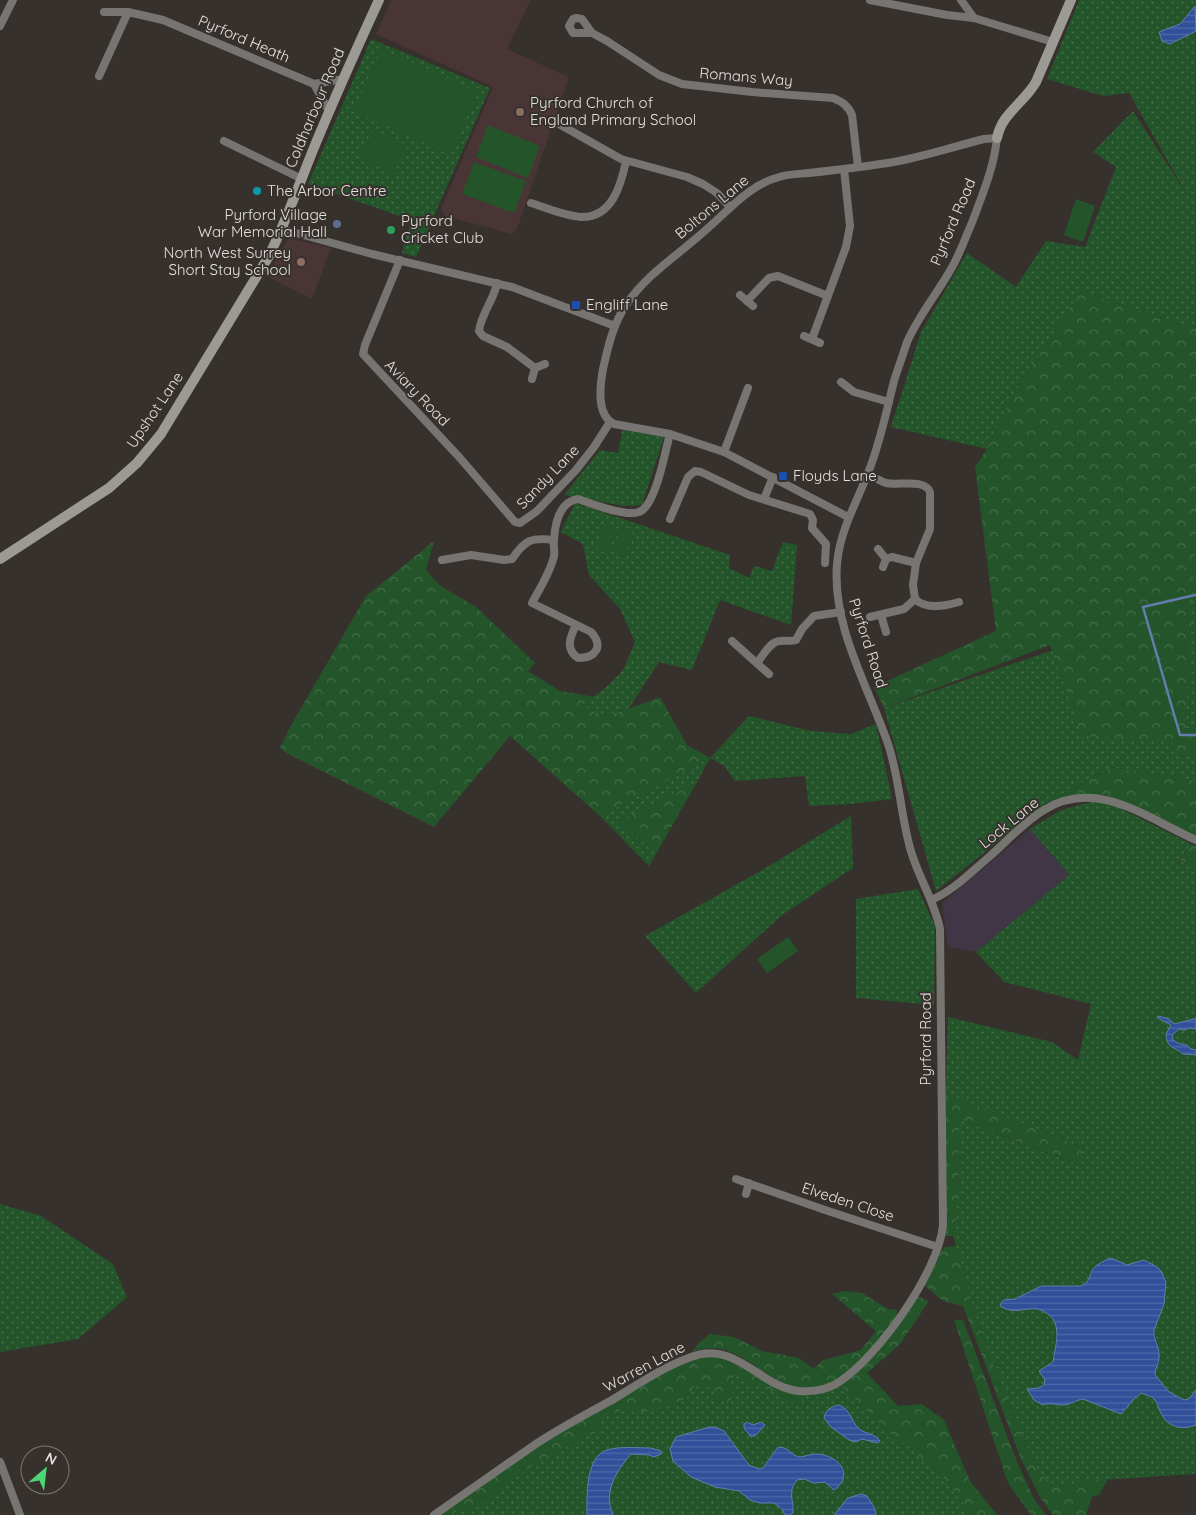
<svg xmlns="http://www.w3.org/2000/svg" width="1196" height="1515" viewBox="0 0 1196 1515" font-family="Quicksand,sans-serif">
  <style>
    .commercial { fill: #403646 }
    .education { fill: #493436 }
    .grass { fill: url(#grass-dots) }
    .forest { fill: url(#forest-crowns) }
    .garden { fill: #24552a }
    .water { fill: url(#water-rules); stroke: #667bae }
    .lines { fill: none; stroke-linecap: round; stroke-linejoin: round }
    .stream { stroke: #667bae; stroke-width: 2.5 }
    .street { stroke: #767572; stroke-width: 8 }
    .secondary { stroke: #9c9a95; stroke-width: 10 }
    .education-dot { fill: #8d6e63; stroke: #37312d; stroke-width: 2 }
    .culture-dot { fill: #0f9aa8; stroke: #37312d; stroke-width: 2 }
    .service-dot { fill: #5c6f8a; stroke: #37312d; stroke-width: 2 }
    .leisure-dot { fill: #2e9e5b; stroke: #37312d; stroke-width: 2 }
    .transit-dot { fill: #1a4fb4; stroke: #37312d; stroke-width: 2 }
    .labels { text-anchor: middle; stroke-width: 4; stroke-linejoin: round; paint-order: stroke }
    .street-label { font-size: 15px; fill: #e4e0dd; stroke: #37312d }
    .poi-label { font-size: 15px; fill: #e4e0dd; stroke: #37312d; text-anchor: start }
  </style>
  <defs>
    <pattern id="grass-dots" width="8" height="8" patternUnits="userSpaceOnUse" patternTransform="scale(1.25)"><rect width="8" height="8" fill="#24552a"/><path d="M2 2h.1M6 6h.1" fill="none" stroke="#446d48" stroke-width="1.8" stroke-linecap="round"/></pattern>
    <pattern id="forest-crowns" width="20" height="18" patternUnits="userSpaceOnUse" patternTransform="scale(1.25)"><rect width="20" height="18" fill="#24552a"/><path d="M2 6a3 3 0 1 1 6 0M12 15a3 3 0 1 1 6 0" fill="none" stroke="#446d48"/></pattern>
    <pattern id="water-rules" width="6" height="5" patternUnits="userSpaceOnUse" patternTransform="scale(1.25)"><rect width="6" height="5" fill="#30509a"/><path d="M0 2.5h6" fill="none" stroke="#4e69a8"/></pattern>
  </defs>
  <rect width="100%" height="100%" fill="#37312d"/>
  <path class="commercial" d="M1030,829L1069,875L976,952L948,947L942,903Z"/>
  <g class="education">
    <path d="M391,0H531L507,49L569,77L517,229L512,234L445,216L441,209L493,87L376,34Z"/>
    <path d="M289,238L331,248L312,299L266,276Z"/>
  </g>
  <g class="grass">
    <path d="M1079,0H1196V329L1081,291L1015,392L987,449L891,427L921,332L967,253L1016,287L1046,241L1085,247L1116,167L1093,152L1133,111L1187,195L1129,93L1103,96L1047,79Z"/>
    <path d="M371,39L490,88L416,257L402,253L411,220L308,184Z"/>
    <path d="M1196,421V781L1182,778L1111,767L1046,803L936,891L884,708L1176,608Z"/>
    <path d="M622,430L664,437L642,505L625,506L564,495L600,450L618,453Z"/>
    <path d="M575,503L730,555L729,568L749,578L754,566L772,571L783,542L797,545L791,625L720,600L692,670L659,662L629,708L617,713H595L580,703C591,702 618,678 624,668C628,660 631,650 635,642L620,609L589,575L583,544L561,532Z"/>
    <path d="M749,716L811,731L851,734L876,724L892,799L851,804L809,806L805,776L735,781L724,766L710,758L697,782L619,821L656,854L649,866L600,816L710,758Z"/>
    <path d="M1102,799L1191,844L1170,875L1180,861L1196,864V1474L1084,1481L1058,1488L1038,1472L999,1381L974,1311L953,1236L959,1177V1120L1077,1164L1082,1147L946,1094L948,1017L1052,1042L1078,1060L1091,1004L1004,982L976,952L1069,875L1030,829L1061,810Z"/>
    <path d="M851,816L853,868L782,915L696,993L645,936L764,869Z"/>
    <path d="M918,889L935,926L934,1005L856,998V899Z"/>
    <path d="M0,1204L41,1216L113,1264L127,1297L78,1339L0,1352Z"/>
    <path d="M703,1356C721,1364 738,1371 756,1379C791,1393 816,1405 849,1379L909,1442L923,1461L934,1465L966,1507V1515H440Z"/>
  </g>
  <g class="forest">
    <path d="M1081,291L1196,329V527L1186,728H1196V754L1181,755L1173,753L1172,742L1082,736L1050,645L884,708L874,687L996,631L975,467L987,449L1015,392Z"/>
    <path d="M434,541L426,570L439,585L476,607L535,663L528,671L560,691L595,697L586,702L581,703L595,713H617L660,697L687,745L710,758L600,816L510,736L434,827L288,754L280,748L289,729L366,596Z"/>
    <path d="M1111,767L1182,778L1196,781V836L1173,826L1133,805L1104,795H1074L1046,803Z"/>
    <path d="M697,782L656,854L619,821Z"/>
    <path d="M1191,844L1196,846V864L1180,861Z"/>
    <path d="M946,1094L1082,1147L1078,1164L959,1120C959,1158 960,1198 953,1236H945Z"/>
    <path d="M956,1246L974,1311L999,1381L1038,1472L1058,1488L1084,1481L1108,1479L1099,1495L1092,1496L1086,1515H1053L1040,1497L1021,1459L963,1306L943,1301L925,1286L942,1250L945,1247Z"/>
    <path d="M844,1291L862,1293L888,1309L897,1310C897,1325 880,1339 870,1350C860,1360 851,1370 839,1378C776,1418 750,1329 692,1352L700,1342L710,1334L734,1337L762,1351L799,1358L814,1369L823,1360L861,1350L876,1331L832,1294Z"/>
    <path d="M918,1297L929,1301L900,1344L867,1373L898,1406L922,1404L944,1420L970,1481L997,1515H966V1507L934,1465L923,1461L909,1443H900L841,1385L887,1340Z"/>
    <path d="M954,1320H963L1017,1462L1034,1499L1046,1515H1031L1008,1483Z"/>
    <path d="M703,1356L726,1358L776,1387L804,1397L803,1403L797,1405L761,1386L746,1381L736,1374L729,1382L734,1397L727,1402L716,1398L711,1388L695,1385L687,1398L670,1405L646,1412L625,1408L601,1419L600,1430L536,1463L472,1511L461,1507L451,1515H440L535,1448L661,1374Z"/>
  </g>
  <g class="garden">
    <path d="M381,49L478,92L451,154L354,112Z"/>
    <path d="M488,125L540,146L528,178L476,157Z"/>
    <path d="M374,129L408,146L393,174L359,157Z"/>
    <path d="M474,162L526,181L514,213L462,194Z"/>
    <path d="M1076,199L1095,206L1083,242L1064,235Z"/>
    <path d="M416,218L424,220L417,244L409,242Z"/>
    <path d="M605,523L616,526L609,551L597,548Z"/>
    <path d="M621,527L633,531L625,556L614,552Z"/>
    <path d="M788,937L798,951L767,973L757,959Z"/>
  </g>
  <g class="water">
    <path d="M1195,6L1196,31L1170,44L1162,41L1159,32L1180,24Z"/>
    <path d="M1158,1016L1169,1019L1174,1024L1194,1019L1196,1018V1029L1190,1028L1184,1030L1179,1029L1172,1035L1173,1040C1177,1043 1182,1045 1187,1045L1191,1049L1196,1050V1055L1183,1054C1174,1046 1167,1049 1166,1034L1171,1025L1158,1018Z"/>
    <path d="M1111,1258L1127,1265L1144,1260L1157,1267L1161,1271L1166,1282L1164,1304L1154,1330C1153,1339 1159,1346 1159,1355C1160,1362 1155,1368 1155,1375L1169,1392L1184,1400L1189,1399L1196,1390V1425C1183,1430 1169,1428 1162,1415C1159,1410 1158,1404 1155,1400C1152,1396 1146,1395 1141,1393L1133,1400L1121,1414L1083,1399C1076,1400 1070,1405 1063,1405C1055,1405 1051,1402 1043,1405L1034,1400L1027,1389L1039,1388L1044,1385L1045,1380L1039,1371L1053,1362C1055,1347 1063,1325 1048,1314C1042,1310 1037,1308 1030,1309C1017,1310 1012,1313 1000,1306L1001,1303L1004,1300L1015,1299L1041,1286H1081C1090,1282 1089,1276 1093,1269C1097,1264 1106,1260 1111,1258Z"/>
    <path d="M839,1405C851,1410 851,1421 859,1429C866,1434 874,1433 880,1441L878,1443L862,1439L856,1442L849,1440L831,1427L824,1418C825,1410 832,1406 839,1405Z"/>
    <path d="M747,1422L753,1425L761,1422L765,1425L756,1435L751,1437L744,1428V1424Z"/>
    <path d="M709,1427H715L724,1431L749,1465L759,1469L763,1468L776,1450L779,1447C788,1447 791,1455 799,1457C805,1457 812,1453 818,1454C839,1456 855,1475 834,1490L825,1482L814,1483L804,1479L797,1480C787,1493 794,1499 793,1512L790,1515H785L782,1509L774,1503H760L750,1500L739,1491L715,1487L691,1477L673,1461L670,1449L676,1437Z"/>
    <path d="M651,1448L661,1451V1454L654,1457L649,1455L631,1454C616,1472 603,1491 613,1515H587C587,1497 585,1457 607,1450C620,1446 638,1448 651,1448Z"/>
    <path d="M861,1494L867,1496L875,1509L876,1515H834L848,1498Z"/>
  </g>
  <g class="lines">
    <path class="stream" d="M1195,595L1143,607L1180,735H1196"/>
    <g class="street">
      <path d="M870,0L947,15L974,18L1053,42"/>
      <path d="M961,0L974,18"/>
      <path d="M104,12H128L163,20L314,84L343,79"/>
      <path d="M0,26L13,0"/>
      <path d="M592,33L582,19L576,18L573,19L569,26L573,33H592L607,41L659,75L682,84L752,92L833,98C843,102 848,106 852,115L858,167"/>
      <path d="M99,76L128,12"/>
      <path d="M314,84L329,111"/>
      <path d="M559,124L621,159L687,177L703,184L717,193L730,207"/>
      <path d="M224,141L302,179"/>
      <path d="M531,203C547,208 564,216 581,217C612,218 621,185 626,161"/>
      <path d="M282,229L372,254L512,287L615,326"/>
      <path d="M400,260L365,345L363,354L460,458L515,522L520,523L537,511L576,470L594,447L610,422"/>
      <path d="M497,283C494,300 481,314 479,331L483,336L507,347L535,368"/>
      <path d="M740,295L753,306"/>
      <path d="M747,301L769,278L778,276L828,296"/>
      <path d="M804,336L820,343"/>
      <path d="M812,339L846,247L850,226L844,169"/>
      <path d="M532,379L535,368L545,364"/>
      <path d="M841,382L854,392L889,402"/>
      <path d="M724,452L748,388"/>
      <path d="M868,474C874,477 880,481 886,483C899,486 924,478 930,492V529L916,563L913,585L915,599"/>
      <path d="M764,499L773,477"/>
      <path d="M670,519L688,477L695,471L701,472L749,495L810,514L813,520L812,528L826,544L825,563"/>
      <path d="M878,549L886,559L883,567"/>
      <path d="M886,559L892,557L916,563"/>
      <path d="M442,560L471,555L504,560L512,559C525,540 531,537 554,540"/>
      <path d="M881,615L886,632"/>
      <path d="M870,617L904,609L915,599C926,610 945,606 959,602"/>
      <path d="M576,625C570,637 565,649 578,658C596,658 604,646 591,632L532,603C539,590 551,571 554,556C555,551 553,545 554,540C555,523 559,502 578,499C592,504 625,517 639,512C656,506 665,451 670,434"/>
      <path d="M732,641L769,674"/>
      <path d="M757,663C763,656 770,641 780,641C786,640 790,642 796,640L802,629L814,616L841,612"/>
      <path d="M931,900C953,891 971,872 989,857C1006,842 1024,822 1044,810C1097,777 1148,819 1196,840"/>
      <path d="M736,1179L828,1211L938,1247"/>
      <path d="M746,1194L749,1183"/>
      <path d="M0,1462L20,1515"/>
      <path d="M434,1515C466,1493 498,1470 530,1448C556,1430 585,1415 612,1400C637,1385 663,1367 691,1357C737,1340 759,1387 799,1391C813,1392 827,1390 839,1382C878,1357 939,1271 943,1225L940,929C934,899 916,874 909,844C900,810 899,774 887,741C867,684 832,626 837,564C840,528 859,499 871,465C881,438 887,409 894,381C898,368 903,355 907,342C919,315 937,294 951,269C960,254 966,236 973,220C983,193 994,167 997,138L984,139C952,147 920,158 888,163C862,167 836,170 809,173C799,174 788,174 779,177C746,186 726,214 700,235C675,257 645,276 626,305C613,324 608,347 603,369C600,386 596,415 614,424L670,434L724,452L848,517"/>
    </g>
    <g class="secondary">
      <path d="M997,138C1002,113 1024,103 1036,82L1071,0"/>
      <path d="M0,559L109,488L137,463L161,434L269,256C286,221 299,185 313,150C334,99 356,50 379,0"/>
    </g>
  </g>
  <g class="education-dot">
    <circle cx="520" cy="112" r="5"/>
    <circle cx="301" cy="262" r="5"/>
  </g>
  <circle class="culture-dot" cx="257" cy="191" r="5"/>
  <circle class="service-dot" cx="337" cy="224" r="5"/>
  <circle class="leisure-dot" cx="391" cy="230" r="5"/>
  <g class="transit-dot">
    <rect x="571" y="300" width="10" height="10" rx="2.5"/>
    <rect x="778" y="471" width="10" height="10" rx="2.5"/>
  </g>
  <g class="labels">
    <g class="street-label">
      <text transform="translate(244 39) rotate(23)" y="5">Pyrford Heath</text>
      <text transform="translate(746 77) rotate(5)" y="5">Romans Way</text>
      <text transform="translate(315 108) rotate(-67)" y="5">Coldharbour Road</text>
      <text transform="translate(712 207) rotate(-40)" y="5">Boltons Lane</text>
      <text transform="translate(953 222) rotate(-67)" y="5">Pyrford Road</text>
      <text transform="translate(417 393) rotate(46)" y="5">Aviary Road</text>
      <text transform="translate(155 410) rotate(-56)" y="5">Upshot Lane</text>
      <text transform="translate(548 477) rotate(-46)" y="5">Sandy Lane</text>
      <text transform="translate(868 643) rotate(72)" y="5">Pyrford Road</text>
      <text transform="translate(1009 823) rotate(-39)" y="5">Lock Lane</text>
      <text transform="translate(926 1039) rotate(-90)" y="5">Pyrford Road</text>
      <text transform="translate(848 1202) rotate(18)" y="5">Elveden Close</text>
      <text transform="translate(644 1367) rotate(-28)" y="5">Warren Lane</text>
    </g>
    <g class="poi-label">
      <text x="530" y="108">Pyrford Church of<tspan x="530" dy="17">England Primary School</tspan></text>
      <text x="267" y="196">The Arbor Centre</text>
      <text x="327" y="220" text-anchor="end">Pyrford Village<tspan x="327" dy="17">War Memorial Hall</tspan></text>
      <text x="401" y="226">Pyrford<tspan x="401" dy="17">Cricket Club</tspan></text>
      <text x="291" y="258" text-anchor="end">North West Surrey<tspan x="291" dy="17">Short Stay School</tspan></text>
      <text x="586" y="310">Engliff Lane</text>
      <text x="793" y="481">Floyds Lane</text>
    </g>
  </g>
  <g transform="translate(45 1470) rotate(28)"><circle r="24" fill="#37312d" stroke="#7c7773"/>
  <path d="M0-4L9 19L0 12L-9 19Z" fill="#4dd676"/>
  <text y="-8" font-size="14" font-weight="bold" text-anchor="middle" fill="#e4e0dd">N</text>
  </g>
</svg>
